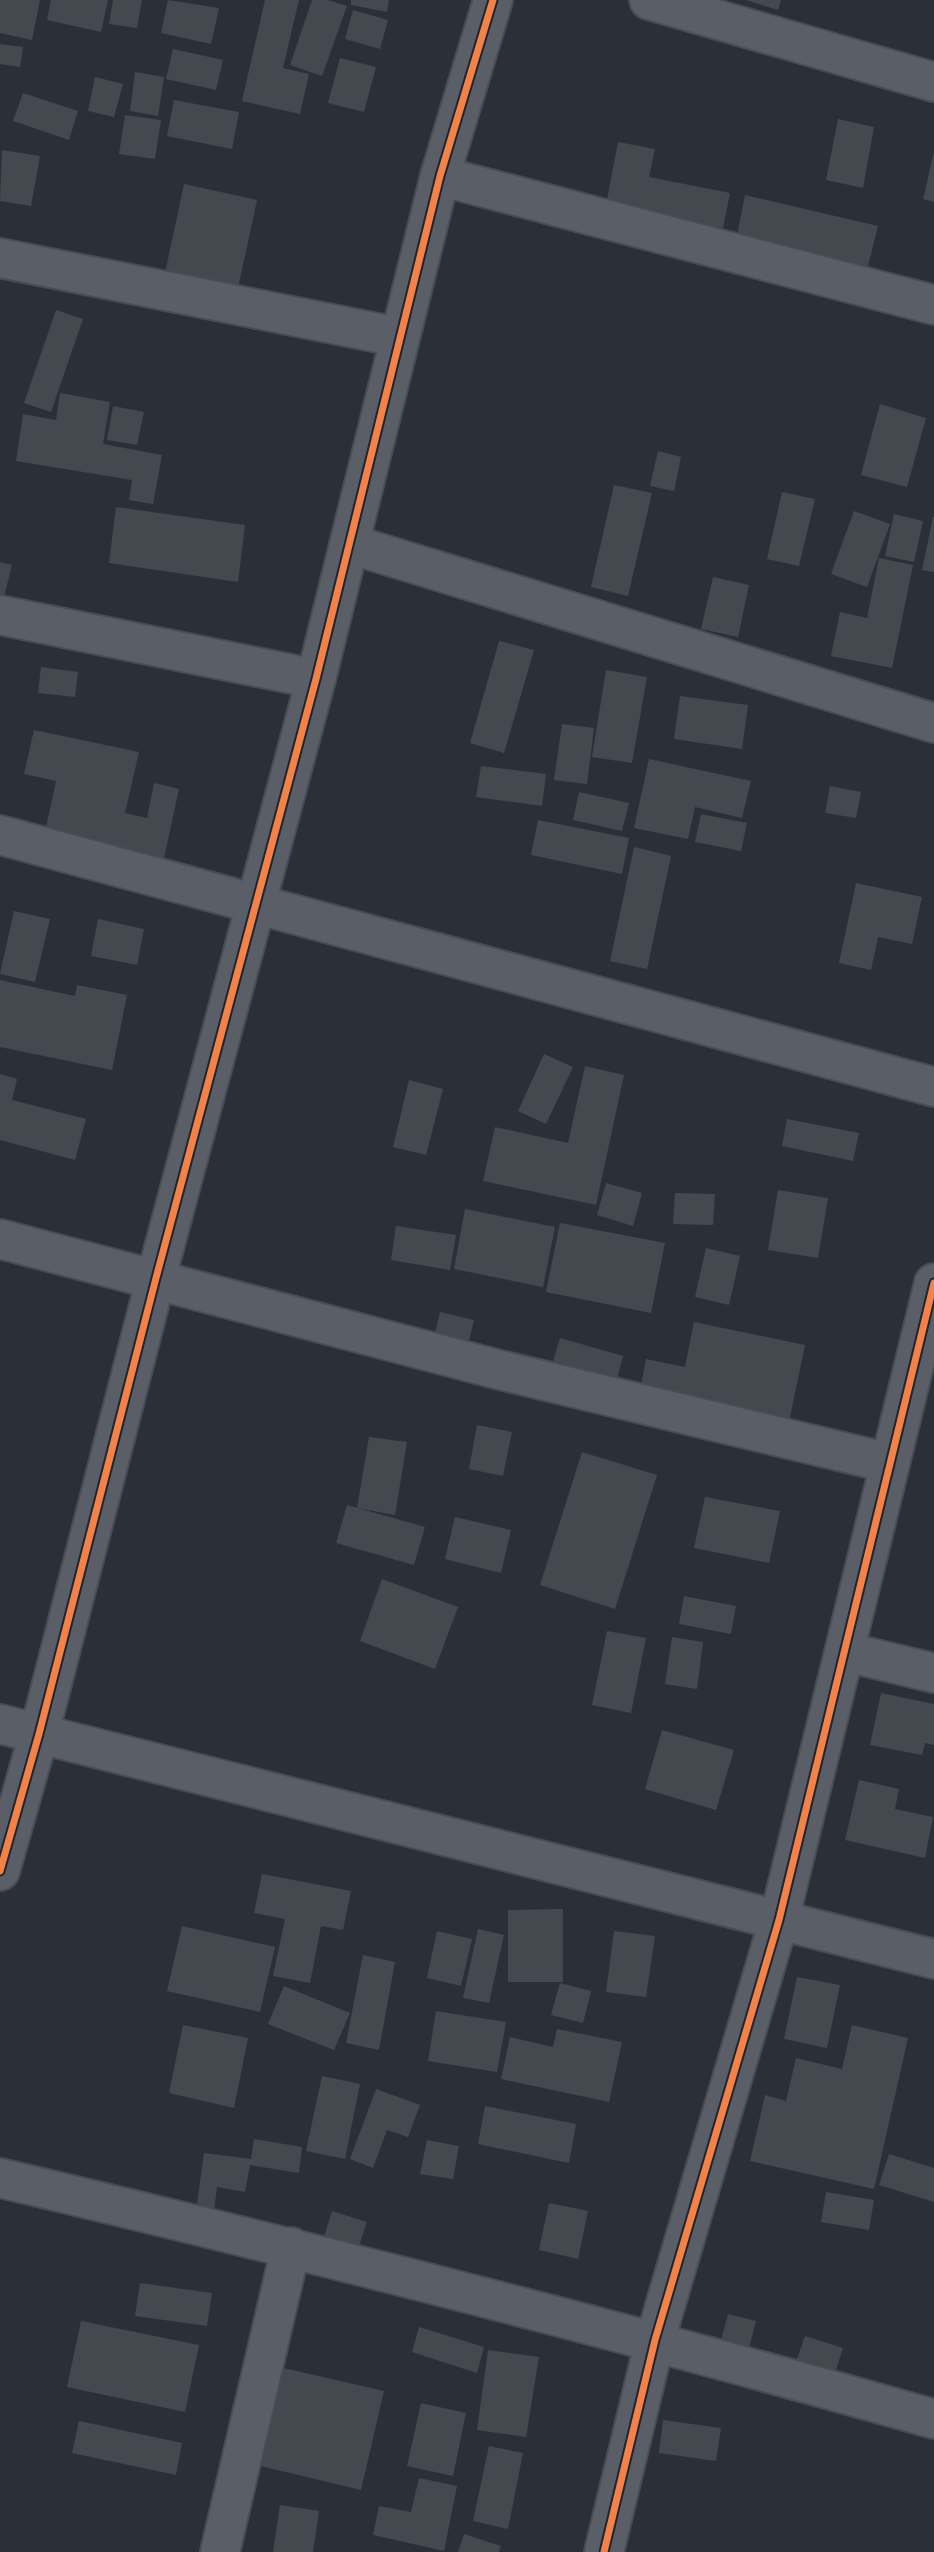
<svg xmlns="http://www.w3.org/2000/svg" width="934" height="2552" viewBox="0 0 934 2552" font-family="'Archivo Narrow',sans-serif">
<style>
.building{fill:#444950}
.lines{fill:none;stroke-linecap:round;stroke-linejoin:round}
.street-casing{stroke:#484c53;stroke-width:42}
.street{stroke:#5a5e66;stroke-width:38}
.cycleway-casing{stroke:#1d2633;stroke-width:11}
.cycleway{stroke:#f48246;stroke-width:7}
</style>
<rect width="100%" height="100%" fill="#2a3038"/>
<g class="building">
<path d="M0,0H40L32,40L0,33Z"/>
<path d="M51,0H108L101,32L47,20Z"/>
<path d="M113,0H142L137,28L109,24Z"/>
<path d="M168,0L219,8L211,44L161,33Z"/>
<path d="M265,0H299L283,68L309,74L300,114L242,101Z"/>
<path d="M312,0H328L347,6L322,76L290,65Z"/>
<path d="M351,0H389L387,12L351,5Z"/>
<path d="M746,0H781L778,10Z"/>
<path d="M353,10L388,20L380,49L345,39Z"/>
<path d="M0,44L23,47L20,67L0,64Z"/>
<path d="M173,49L223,60L216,90L166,79Z"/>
<path d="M340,58L376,67L364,112L328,103Z"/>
<path d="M135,72L164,77L158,116L130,111Z"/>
<path d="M95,77L123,84L114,117L88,111Z"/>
<path d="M23,93L78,111L69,140L13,121Z"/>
<path d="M174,100L239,112L232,149L167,136Z"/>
<path d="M125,115L161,120L155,159L119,154Z"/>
<path d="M838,119L874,127L863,188L826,180Z"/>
<path d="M618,142L655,149L649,177L730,193L723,228L606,205Z"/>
<path d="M2,150L40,156L31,206L0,201Z"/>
<path d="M934,152V202L923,199Z"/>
<path d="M184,184L257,200L238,288L165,273Z"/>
<path d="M745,195L878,226L868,266L737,235Z"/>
<path d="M56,310L83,319L51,412L24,403Z"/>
<path d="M60,393L110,402L103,444L162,455L153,504L129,500L132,480L16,461L23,414L56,420Z"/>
<path d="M880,404L926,418L907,487L861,475Z"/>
<path d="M113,406L144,412L137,445L107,440Z"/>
<path d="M658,451L681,457L674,491L650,486Z"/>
<path d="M614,485L652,493L628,596L591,587Z"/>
<path d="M782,492L815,499L799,566L767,559Z"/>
<path d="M116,507L245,525L238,582L109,563Z"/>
<path d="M854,511L890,524L867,587L831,574Z"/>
<path d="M894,514L923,521L914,562L885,556Z"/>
<path d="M933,517H934V572L922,570Z"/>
<path d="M879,558L913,565L892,668L831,656L840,612L867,618Z"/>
<path d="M0,562L12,565L3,601L0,600Z"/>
<path d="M713,577L749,585L738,637L701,629Z"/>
<path d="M499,641L534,650L504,753L470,743Z"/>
<path d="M41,667L78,672L75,697L38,693Z"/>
<path d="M606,670L647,677L632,763L592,757Z"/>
<path d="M680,696L748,705L742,749L674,739Z"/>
<path d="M562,724L594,728L587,784L554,780Z"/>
<path d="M34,730L139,752L125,813L147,818L154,783L179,789L163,863L44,837L56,781L24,774Z"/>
<path d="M649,759L751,781L742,818L695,807L688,839L634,828Z"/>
<path d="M481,766L546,774L542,806L476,797Z"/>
<path d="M830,786L861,792L856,818L825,813Z"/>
<path d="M579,792L629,803L622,831L573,820Z"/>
<path d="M701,814L747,823L741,851L695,842Z"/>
<path d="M538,820L629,838L622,874L531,855Z"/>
<path d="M634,847L671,856L647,969L610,961Z"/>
<path d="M856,883L922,897L912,944L878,937L871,970L839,963Z"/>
<path d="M14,911L50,919L35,982L0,974Z"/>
<path d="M98,919L144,929L137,965L91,956Z"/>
<path d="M0,980L75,996L77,985L127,995L112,1070L0,1047Z"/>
<path d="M544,1054L573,1067L546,1124L518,1111Z"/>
<path d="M585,1066L624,1075L596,1205L483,1181L495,1127L568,1143Z"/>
<path d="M0,1074L17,1079L12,1100L86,1119L75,1160L0,1140Z"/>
<path d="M409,1080L443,1089L426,1155L393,1147Z"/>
<path d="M787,1119L859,1133L853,1161L782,1146Z"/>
<path d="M606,1183L642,1193L633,1226L597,1215Z"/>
<path d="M778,1190L828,1198L818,1258L768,1250Z"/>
<path d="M675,1193L715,1194L713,1225L673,1224Z"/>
<path d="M465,1209L555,1227L543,1287L454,1269Z"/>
<path d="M560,1223L665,1243L651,1313L546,1292Z"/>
<path d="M396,1226L456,1235L450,1270L391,1260Z"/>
<path d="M706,1248L740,1256L729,1305L695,1297Z"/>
<path d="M440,1312L474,1320L468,1345L434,1338Z"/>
<path d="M694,1322L805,1345L789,1422L640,1391L646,1359L685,1367Z"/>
<path d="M560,1338L623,1356L615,1386L551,1368Z"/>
<path d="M477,1425L512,1432L503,1476L469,1469Z"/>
<path d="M369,1437L407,1442L395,1515L357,1508Z"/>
<path d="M582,1452L657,1475L615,1609L540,1585Z"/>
<path d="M705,1497L780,1511L769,1563L694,1548Z"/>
<path d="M347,1505L425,1527L414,1565L336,1543Z"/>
<path d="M455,1517L511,1530L501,1573L445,1559Z"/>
<path d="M382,1579L458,1607L435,1669L360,1641Z"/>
<path d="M684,1596L736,1606L731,1634L679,1624Z"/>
<path d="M607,1631L646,1638L631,1713L592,1705Z"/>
<path d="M672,1637L703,1642L697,1689L665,1684Z"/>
<path d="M881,1693L934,1704V1745L925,1743L922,1755L870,1745Z"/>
<path d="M662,1730L734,1750L716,1810L645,1789Z"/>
<path d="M859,1780L899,1789L895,1809L933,1817L925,1858L845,1840Z"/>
<path d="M262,1874L351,1891L343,1930L321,1926L310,1983L273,1976L285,1919L254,1913Z"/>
<path d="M563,1909V1982H508V1910Z"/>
<path d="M182,1926L275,1947L260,2012L167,1991Z"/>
<path d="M478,1929L504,1935L489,2003L463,1998Z"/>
<path d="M437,1931L472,1939L461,1986L427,1978Z"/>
<path d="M614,1931L655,1936L646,1997L606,1992Z"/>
<path d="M363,1955L395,1962L379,2050L346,2043Z"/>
<path d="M797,1977L840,1985L827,2048L784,2039Z"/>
<path d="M560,1983L591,1991L583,2023L551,2015Z"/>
<path d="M284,1986L350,2013L334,2050L268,2024Z"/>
<path d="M436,2011L506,2022L497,2072L428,2061Z"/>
<path d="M183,2025L248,2038L234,2108L169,2093Z"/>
<path d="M852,2025L908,2038L874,2189L750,2161L765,2095L786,2101L796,2058L842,2069Z"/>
<path d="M557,2029L622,2042L609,2102L501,2079L510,2037L553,2047Z"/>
<path d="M322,2076L360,2084L345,2159L306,2151Z"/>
<path d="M376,2089L420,2105L408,2137L387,2130L373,2168L350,2159Z"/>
<path d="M485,2106L576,2124L569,2163L478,2144Z"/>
<path d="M254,2139L302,2147L299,2173L250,2165L245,2192L217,2187L213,2220L195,2218L204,2153L251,2159Z"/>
<path d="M427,2140L459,2146L453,2179L420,2174Z"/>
<path d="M889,2154L934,2168V2202L879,2185Z"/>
<path d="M826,2192L874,2200L869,2230L821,2222Z"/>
<path d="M549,2203L588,2211L578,2259L539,2250Z"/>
<path d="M332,2211L367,2222L354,2261L320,2250Z"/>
<path d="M140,2283L212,2293L207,2326L135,2316Z"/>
<path d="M728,2314L756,2321L746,2359L718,2352Z"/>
<path d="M81,2321L199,2345L185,2412L67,2387Z"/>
<path d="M419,2327L484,2347L477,2373L412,2352Z"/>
<path d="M805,2336L843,2348L831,2385L793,2371Z"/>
<path d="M488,2350L539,2357L526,2437L477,2430Z"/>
<path d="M266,2364L384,2391L361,2490L243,2462Z"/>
<path d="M421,2403L466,2413L453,2476L407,2466Z"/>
<path d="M663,2420L721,2428L716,2461L659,2453Z"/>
<path d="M79,2421L182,2443L176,2475L72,2453Z"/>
<path d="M489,2446L523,2453L508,2529L473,2521Z"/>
<path d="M419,2478L457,2486L444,2551L373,2535L379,2506L411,2512Z"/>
<path d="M280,2505L319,2511L313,2552H273Z"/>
<path d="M464,2534L501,2546L499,2552H458Z"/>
</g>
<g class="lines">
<defs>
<g id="street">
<path d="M649,0L934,82"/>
<path d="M440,176L934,305"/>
<path d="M0,258L398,337"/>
<path d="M350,544L934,723"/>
<path d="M0,615L316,679"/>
<path d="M0,835L934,1087"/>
<path d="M0,1239L500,1370L889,1463"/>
<path d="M846,1652L934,1673"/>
<path d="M0,1724L934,1959"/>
<path d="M0,1871L39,1734L156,1278L316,679L440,176L493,0"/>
<path d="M0,2178C313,2252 624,2331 934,2419"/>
<path d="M220,2552L291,2247"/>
<path d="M604,2552L655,2340L779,1920L934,1283"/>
</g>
</defs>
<use href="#street" class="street-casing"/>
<use href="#street" class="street"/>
<defs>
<g id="cycleway">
<path d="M0,1871L39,1734L156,1278L316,679L440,176L493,0"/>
<path d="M604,2552L655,2340L779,1920L934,1283"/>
</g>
</defs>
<use href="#cycleway" class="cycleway-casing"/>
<use href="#cycleway" class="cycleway"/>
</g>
</svg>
